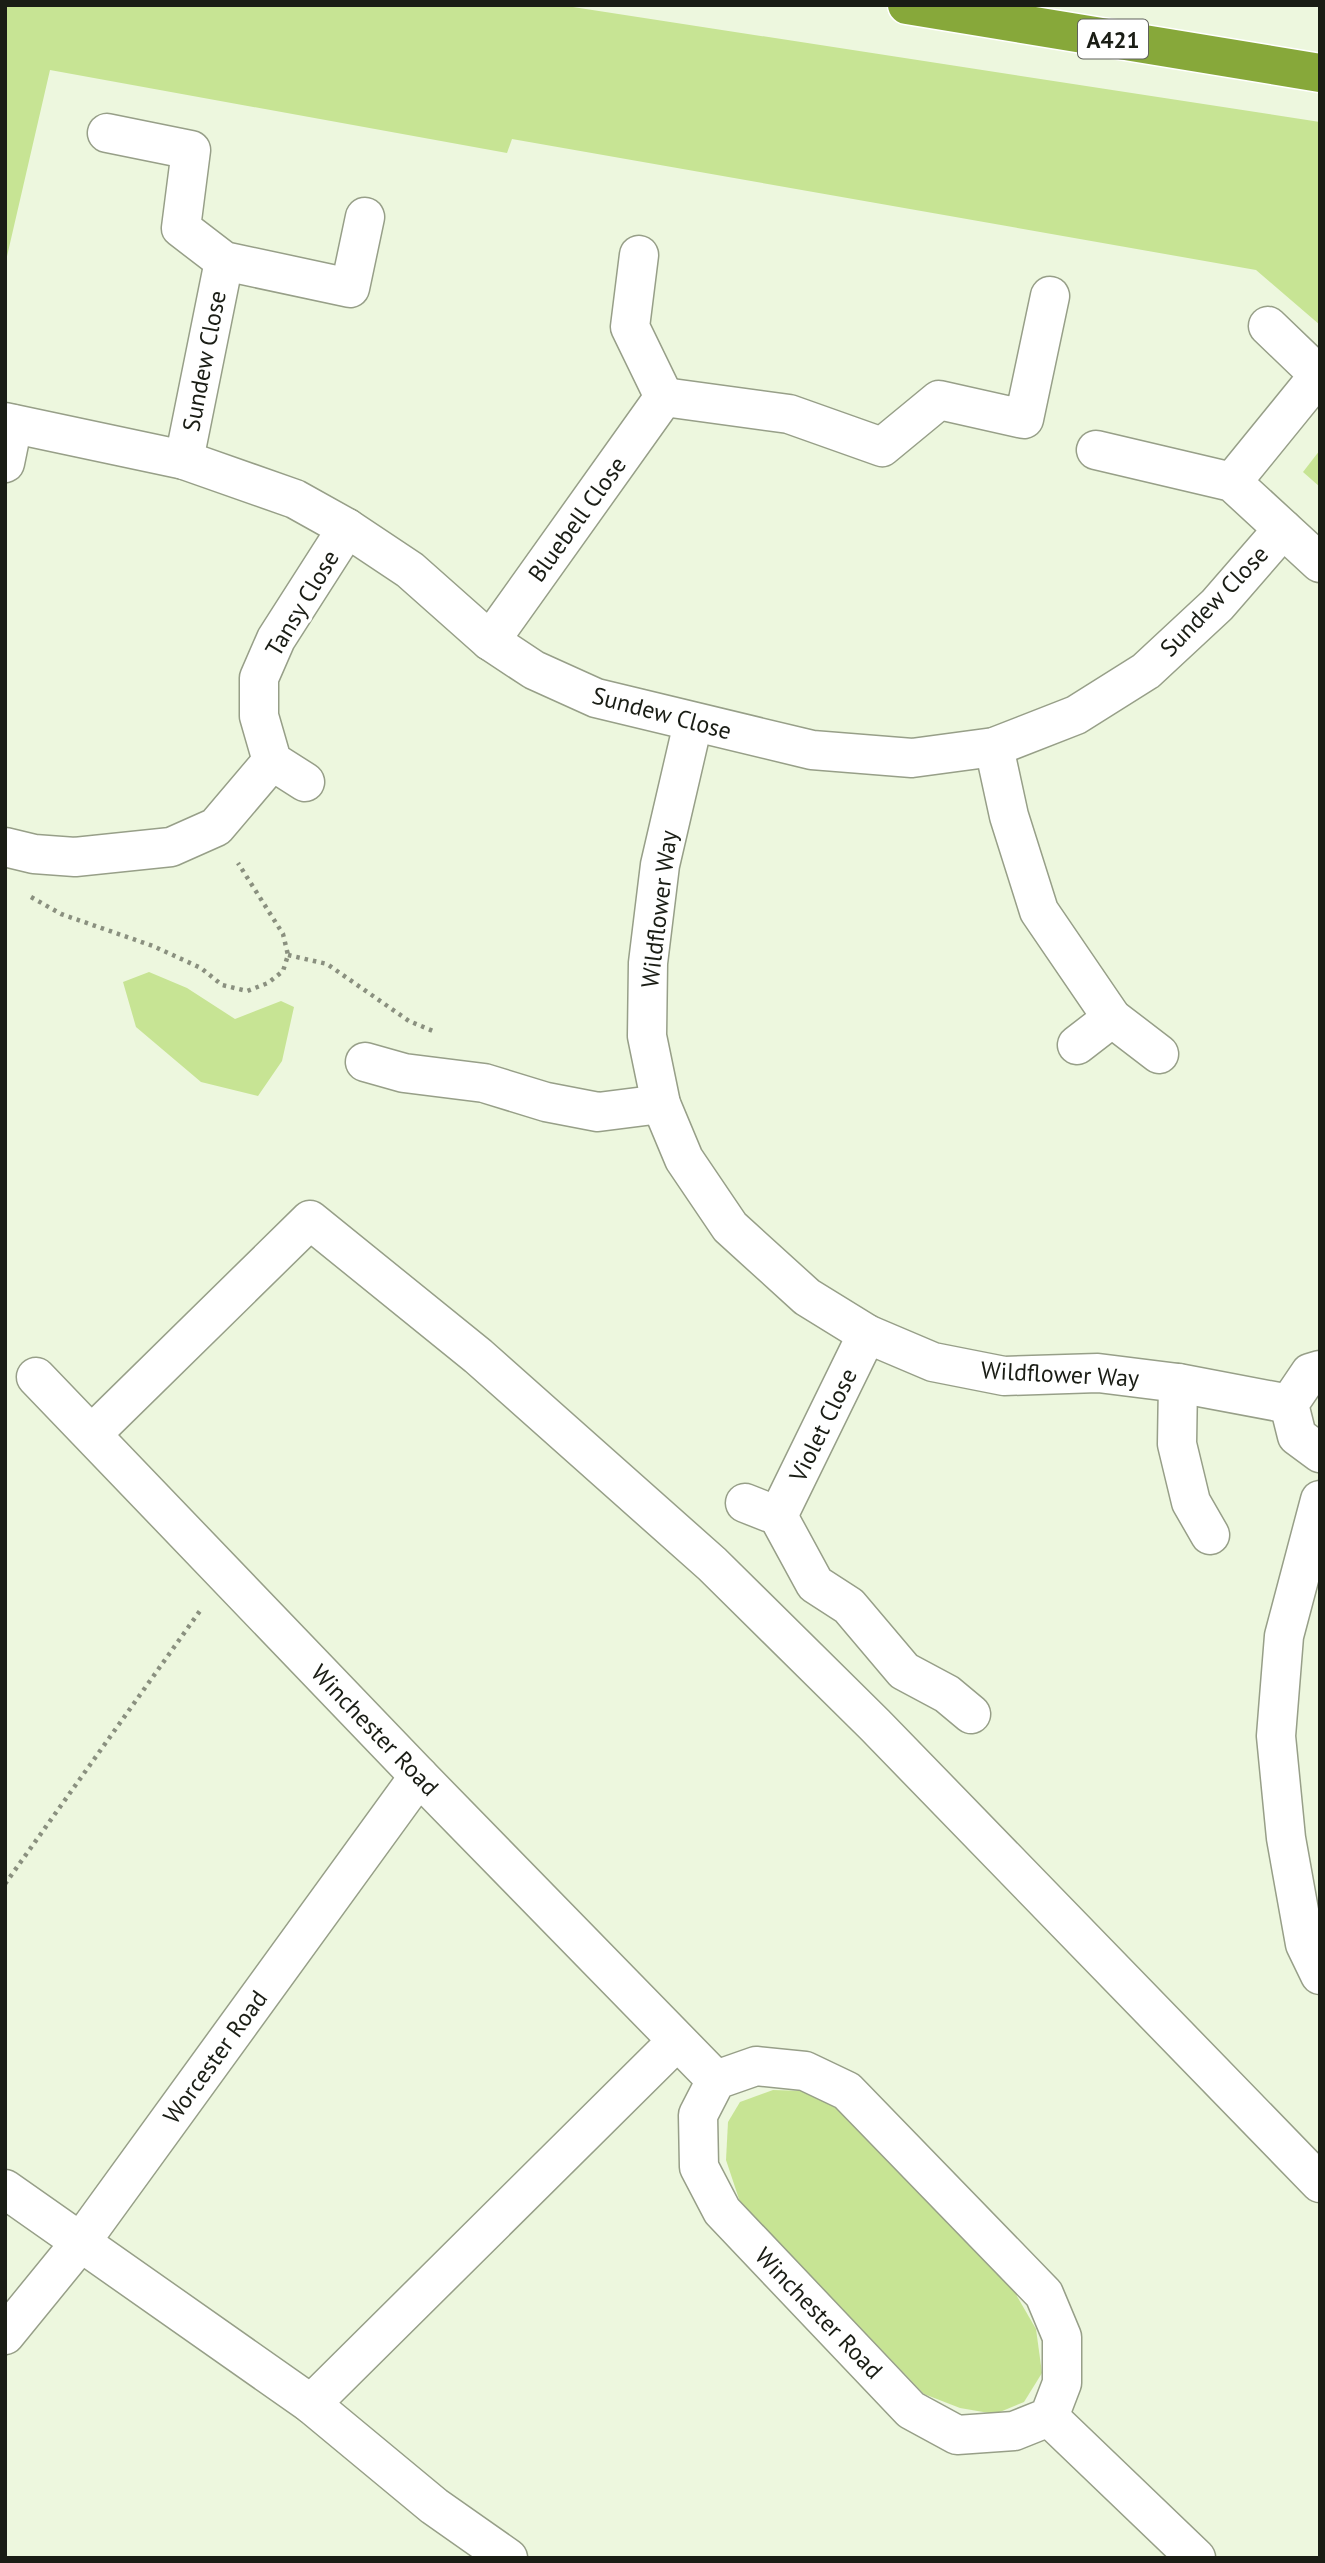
<svg xmlns="http://www.w3.org/2000/svg" width="1325" height="2563" viewBox="0 0 1325 2563" font-family="'PT Sans',sans-serif">
<style>
.green{fill:#c7e494}
.lines{fill:none;stroke-linecap:round;stroke-linejoin:round}
.minor-casing{stroke:#979f88;stroke-width:41}
.highway-casing{stroke:#fff;stroke-width:41}
.path{stroke:#8a907f;stroke-width:4.5;stroke-dasharray:3.5 5;stroke-linecap:butt}
.minor{stroke:#fff;stroke-width:38}
.highway{stroke:#87a83a;stroke-width:38}
.labels{text-anchor:middle;dominant-baseline:central;stroke-width:7;stroke-linejoin:round;paint-order:stroke}
.shield{fill:#fff;stroke:#5f615b;stroke-width:2}
.shield-label{font-size:23px;font-weight:bold;fill:#1a1d15}
.street-label{font-size:24px;fill:#1a1d15;stroke:#fff}
</style>
<rect width="100%" height="100%" fill="#edf7de"/>
<g class="green">
<path d="M5,5H560L1320,122V325L1256,270L512,139L507,153L50,70L5,265Z"/>
<path d="M1320,450V487L1303,472Z"/>
<path d="M149,972L187,988L235,1019L281,1001L294,1007L282,1061L258,1096L201,1082L136,1027L123,982Z"/>
<path d="M773,2090L803,2091L838,2109L1010,2284L1036,2329L1042,2373L1024,2402L995,2414L960,2408L924,2394L740,2202L726,2160L728,2122L740,2102Z"/>
</g>
<g class="lines">
<defs>
<g id="minor">
<path d="M107,133L191,150L181,228L224,261L350,288L365,217"/>
<path d="M639,255L630,327L664,397"/>
<path d="M664,397L789,414L882,447L939,400L1024,419L1050,296"/>
<path d="M5,422L184,460L295,499L347,528L410,570L490,641L534,670L596,698L812,750L912,758L994,747L1076,715L1146,671L1217,605L1283,529"/>
<path d="M1096,450L1232,482L1320,563"/>
<path d="M184,460L224,261"/>
<path d="M5,463L13,424"/>
<path d="M1232,482L1319,375L1268,326"/>
<path d="M490,641L664,397"/>
<path d="M693,723L660,865L648,963L647,1036L661,1104L684,1159L730,1227L807,1297L867,1334L933,1362L1004,1376L1098,1373L1178,1383L1289,1404"/>
<path d="M994,747L1009,816L1039,911L1112,1018L1159,1054"/>
<path d="M305,782L272,761L259,716V678L276,639L347,528"/>
<path d="M5,847L34,854L75,857L171,847L216,827L272,761"/>
<path d="M1077,1045L1112,1018"/>
<path d="M365,1062L404,1073L484,1083L546,1102L598,1112L661,1104"/>
<path d="M1320,1370L1310,1373L1289,1404L1297,1436L1320,1453"/>
<path d="M36,1377L419,1776L716,2080"/>
<path d="M1178,1383L1177,1444L1191,1502L1210,1535"/>
<path d="M92,1434L310,1220L478,1356L712,1564L875,1725L1320,2183"/>
<path d="M1320,1500L1284,1636L1276,1736L1286,1838L1305,1944L1320,1975"/>
<path d="M745,1503L778,1516L815,1584L849,1606L904,1671L947,1694L971,1714"/>
<path d="M778,1516L867,1334"/>
<path d="M756,2066L805,2071L847,2091L1044,2294L1062,2337V2383L1049,2417L1014,2431L957,2435L911,2410L722,2211L699,2167L698,2115L716,2080Z"/>
<path d="M5,2189L311,2404L434,2506L508,2558"/>
<path d="M5,2335L80,2243L419,1776"/>
<path d="M311,2404L677,2041"/>
<path d="M1049,2417L1196,2558"/>
</g>
<path id="highway" d="M907,5L1320,73"/>
</defs>
<use href="#minor" class="minor-casing"/>
<use href="#highway" class="highway-casing"/>
<g class="path">
<path d="M31,897L61,914L153,946L201,968L222,985L247,991L268,983L283,971L288,955L283,934L238,863"/>
<path d="M288,955L327,964L409,1021L433,1031"/>
<path d="M5,1884L202,1608"/>
</g>
<use href="#minor" class="minor"/>
<use href="#highway" class="highway"/>
</g>
<g class="labels">
<rect class="shield" x="1078" y="19.5" width="70" height="39" rx="5"/>
<g class="shield-label">
<text x="1113" y="39">A421</text>
</g>
<g class="street-label">
<text transform="translate(204 361) rotate(-79)">Sundew Close</text>
<text transform="translate(577 519) rotate(-54)">Bluebell Close</text>
<text transform="translate(1214 601) rotate(-46)">Sundew Close</text>
<text transform="translate(302 603) rotate(-59)">Tansy Close</text>
<text transform="translate(662 713) rotate(15)">Sundew Close</text>
<text transform="translate(659 909) rotate(-83)">Wildflower Way</text>
<text transform="translate(1060 1374) rotate(3)">Wildflower Way</text>
<text transform="translate(823 1425) rotate(-64)">Violet Close</text>
<text transform="translate(375 1730) rotate(46)">Winchester Road</text>
<text transform="translate(215 2057) rotate(-54)">Worcester Road</text>
<text transform="translate(819 2313) rotate(46)">Winchester Road</text>
</g>
</g>
<rect width="1325" height="2563" fill="none" stroke="#1a1d15" stroke-width="14"/>
</svg>
